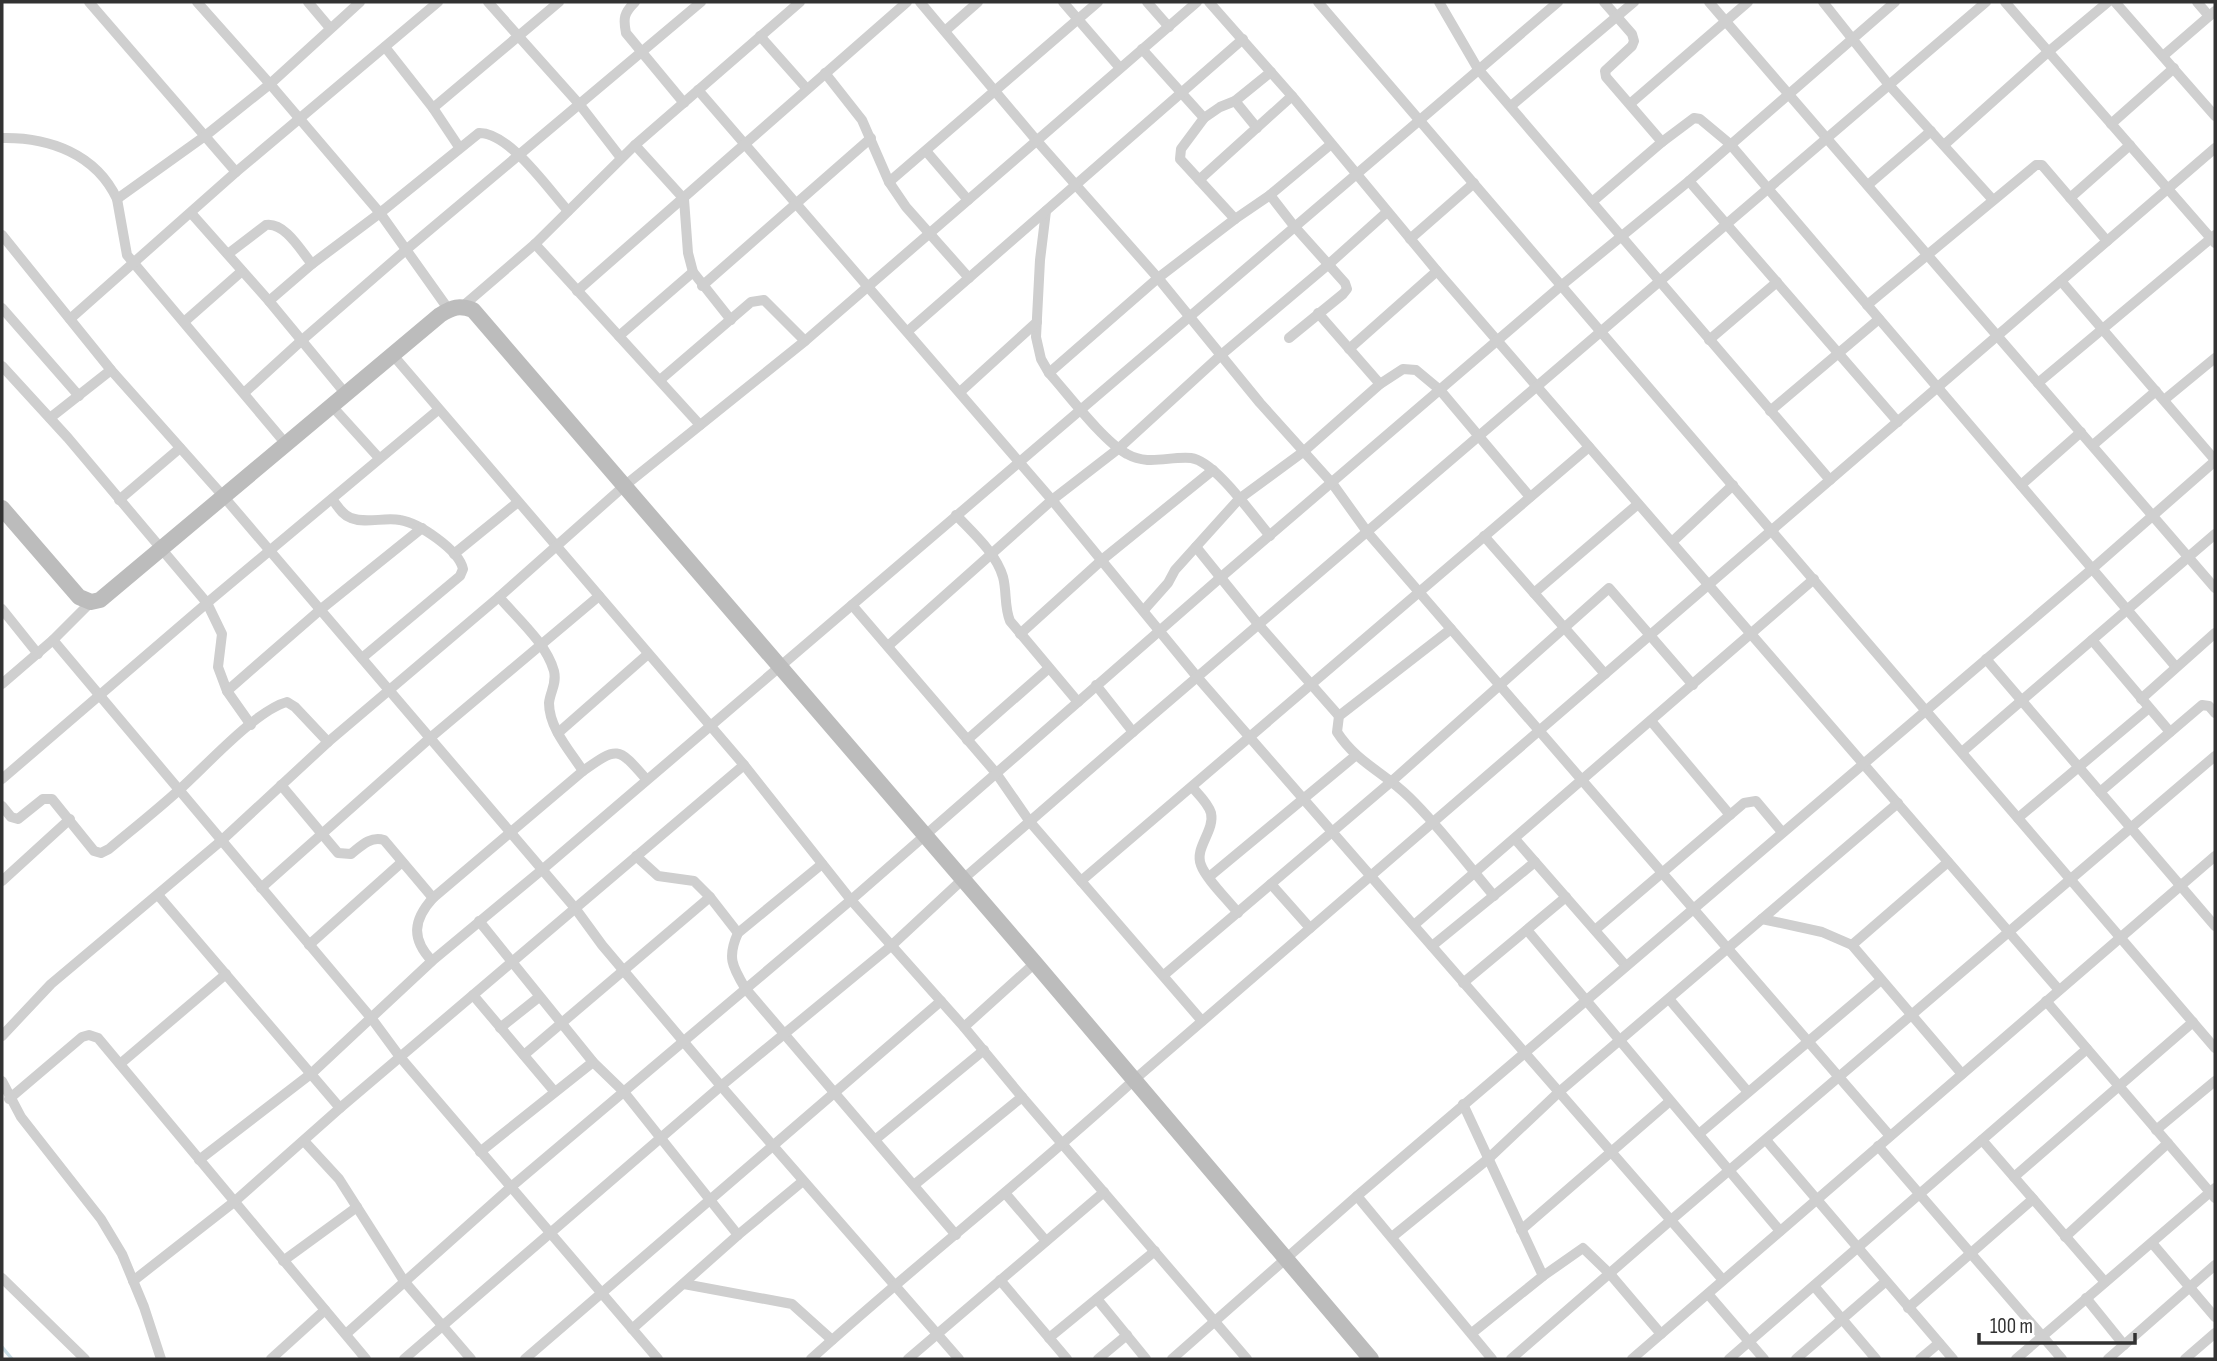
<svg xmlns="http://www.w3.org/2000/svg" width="2217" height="1361" viewBox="0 0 2217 1361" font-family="'Sofia Sans Condensed',sans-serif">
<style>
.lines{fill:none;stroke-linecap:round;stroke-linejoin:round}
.stream{stroke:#cbdfe7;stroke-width:3.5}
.street{stroke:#cfcfcf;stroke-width:10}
.secondary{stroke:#bcbcbc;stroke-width:16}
</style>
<rect width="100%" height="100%" fill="#fff"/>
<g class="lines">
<path class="stream" d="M2,1347L12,1359"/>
<g class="street">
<path d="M89,2L236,172"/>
<path d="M197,2L270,84L380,213L449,310"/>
<path d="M308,2L330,28"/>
<path d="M488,2L580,105L621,158"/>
<path d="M635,2C624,13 623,18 626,33L684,103"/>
<path d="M920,2L1037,141L1158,278L1260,403L1332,483L1368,533L1890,1136"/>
<path d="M1063,2L1120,68"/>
<path d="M1147,2L1169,27"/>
<path d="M1209,2L1292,96L1437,271L2059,990"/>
<path d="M1318,2L2215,1048"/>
<path d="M1439,2L1478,69L1830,480"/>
<path d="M1604,2L1632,34L1634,41L1632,46L1605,71L1606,77L1662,142L1694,118L1700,119L1730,144L2176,667"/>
<path d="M1709,2L2215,588"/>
<path d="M1823,2L1889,85L1993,200"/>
<path d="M2005,2L2215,243"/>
<path d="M2115,2L2215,116"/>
<path d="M2197,2L2209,16"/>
<path d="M945,31L978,2"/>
<path d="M760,36L807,89"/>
<path d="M385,47L433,108L459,147"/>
<path d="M1142,49L1204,118L1181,149L1180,159L1235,219"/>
<path d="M2163,56L2215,11"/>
<path d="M825,73L862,120L889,182L906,207L969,278"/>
<path d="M698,90L1052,500L1198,678L1723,1280"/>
<path d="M1235,101L1257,128"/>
<path d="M1631,103L1748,2"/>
<path d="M1511,106L1634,2"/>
<path d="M433,108L559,2"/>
<path d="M1204,118L1220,107L1235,101L1271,72"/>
<path d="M2111,124L2174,68"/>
<path d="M2,138C49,137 96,154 117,199L205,136L270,84L360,2"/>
<path d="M635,145L684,199L688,253L693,272L731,320"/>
<path d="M1944,145L2048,52L2108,2"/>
<path d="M926,151L968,200"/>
<path d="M1199,180L1292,96"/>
<path d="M1689,181L1898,422"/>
<path d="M889,182L1098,2"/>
<path d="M1868,185L1931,131"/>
<path d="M1270,195L1294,226L1345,283L1347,289L1343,294L1289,338"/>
<path d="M2070,198L2130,145"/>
<path d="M117,199L127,255L286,444"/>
<path d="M1592,202L1662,142"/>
<path d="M1046,211L1040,260L1036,337L1041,359L1049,373C1068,394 1103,441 1127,454C1148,466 1169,456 1191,458C1215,461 1253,516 1270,536"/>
<path d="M191,213L269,301L345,393"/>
<path d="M2,235L111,370L224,497L430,738L575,908L602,945L721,1086L959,1359"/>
<path d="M1410,239L1474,183"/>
<path d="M535,244L700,425"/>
<path d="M228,254L266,225C285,222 301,251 312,264"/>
<path d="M2061,281L2215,460"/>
<path d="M702,286L871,138"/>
<path d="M577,291L907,2"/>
<path d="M269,301L312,264L380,213L479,133C509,132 549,190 568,211"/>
<path d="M1867,305L2036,165H2042L2107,241"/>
<path d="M463,306L535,244L635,145L800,2"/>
<path d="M2,308L79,396"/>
<path d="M1318,313L1380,384"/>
<path d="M70,319L236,172L438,2"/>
<path d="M184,322L242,271"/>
<path d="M908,331L1243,39"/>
<path d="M619,336L693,272"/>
<path d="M1709,340L1777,282"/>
<path d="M1349,349L1437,271"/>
<path d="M392,354L744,765L851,900L964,1027L1022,1097L1247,1359"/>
<path d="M2,366L68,438L207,603L222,634L218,667L227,691L251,725"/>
<path d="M1049,373L1158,278L1235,219L1270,195L1330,145"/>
<path d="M660,380L751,302L764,300L805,341"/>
<path d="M2038,383L2215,235"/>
<path d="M960,392L1037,322"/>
<path d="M244,393L301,341L407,249L701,2"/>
<path d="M2164,400L2215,358"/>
<path d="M331,405L379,458"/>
<path d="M1770,411L1879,319"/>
<path d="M50,418L111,370"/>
<path d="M2093,445L2156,391"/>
<path d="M2021,485L2081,432"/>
<path d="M332,499C337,505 342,515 351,518C366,524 384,517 400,520C419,523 459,550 463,569L460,576L362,658"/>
<path d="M119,500L180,448"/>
<path d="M956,515C973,533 996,553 1003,577C1007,592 1004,606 1010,621L1078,702"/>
<path d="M1484,536L1605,674"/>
<path d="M1672,542L1733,485"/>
<path d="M1196,547L1259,625L1339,716"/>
<path d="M454,554L518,502"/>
<path d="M1534,593L1638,504"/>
<path d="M499,597C518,619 546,643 554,671C557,684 550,692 549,703C549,728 570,751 583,771"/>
<path d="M852,605L996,773L1030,822L1202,1021"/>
<path d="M2,609L38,654"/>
<path d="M1144,610L1168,583L1175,570L1239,499L1303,452L1380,384L1403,369L1416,370L1440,390L1530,497"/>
<path d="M1451,629L1339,716L1337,732C1357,763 1384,772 1409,797C1440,827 1466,863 1494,896"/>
<path d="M1020,634L1103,559L1213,470"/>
<path d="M53,640L372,1019L400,1057L658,1359"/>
<path d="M2092,640L2170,732"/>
<path d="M888,646L1052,500L1118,449L1221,355L1329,264L1387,212"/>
<path d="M1986,659L2215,926"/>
<path d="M2,684L53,640L91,602"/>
<path d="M1096,685L1133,732"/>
<path d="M227,691L320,610L422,528"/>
<path d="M2141,699L2215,633"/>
<path d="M1651,721L1730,815"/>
<path d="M558,733L648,654"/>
<path d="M967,740L1049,668"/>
<path d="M1962,752L2215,534"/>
<path d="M2,779L207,603L438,410"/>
<path d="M281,785L338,853L351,854C361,846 370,836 384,840L433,898"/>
<path d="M1192,787C1199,795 1208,803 1211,813C1215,831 1194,848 1201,865C1206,879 1228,900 1238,913"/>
<path d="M2100,792L2202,705L2209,706L2215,713"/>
<path d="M2,806L11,817L18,819L43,799H52L94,851L101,853L109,849C133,829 157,810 179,790C205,767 256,710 287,702L295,707L328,742"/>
<path d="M2018,818L2149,708"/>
<path d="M1515,839L1626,966"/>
<path d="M636,856L658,876L694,881L710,897L738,933"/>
<path d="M822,864L738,933C727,957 732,966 745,988L956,1235"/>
<path d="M1209,877L1355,756"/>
<path d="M2,881L70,819"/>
<path d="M1081,881L1589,447"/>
<path d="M1271,884L1310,928"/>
<path d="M261,888L430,738L599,596"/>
<path d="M158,895L340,1108"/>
<path d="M1762,919L1822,932L1852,945L1962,1074"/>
<path d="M479,921L593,1062L624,1092L738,1235"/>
<path d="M1414,925L1814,579"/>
<path d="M1527,930L1780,1231"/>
<path d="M1595,930L1744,803L1756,801L1782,832"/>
<path d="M309,945L402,862"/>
<path d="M1852,945L1948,862"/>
<path d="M1432,946L1535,862"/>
<path d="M432,961C411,939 413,920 433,898L583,771C618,746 618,747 646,779"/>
<path d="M1164,975L1392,781L1609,588L1693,685"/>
<path d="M1463,983L1566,897"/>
<path d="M473,995L554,1091"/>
<path d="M1669,999L1748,1092"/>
<path d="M2046,1001L2215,1198"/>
<path d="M964,1027L1035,963"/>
<path d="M500,1028L539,997"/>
<path d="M2,1036L51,984L221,841L328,742L499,597L623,487L805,341L1197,2"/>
<path d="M524,1055L710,897"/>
<path d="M120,1064L226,974"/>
<path d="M2,1081L21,1117L101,1219L122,1254L144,1307L161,1359"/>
<path d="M9,1099L82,1037L89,1035L98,1038L366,1359"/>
<path d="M1463,1104L1543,1276"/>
<path d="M2156,1130L2215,1081"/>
<path d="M1699,1134L1881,980"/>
<path d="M876,1139L984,1050"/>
<path d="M1766,1140L1953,1359"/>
<path d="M1982,1140L2105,1282"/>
<path d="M304,1141L339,1179L404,1281L471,1359"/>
<path d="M1878,1146L2062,1359"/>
<path d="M480,1152L593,1062"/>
<path d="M199,1160L312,1073L432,961L543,869L1558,2"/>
<path d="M2014,1177L2193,1022"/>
<path d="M914,1185L1022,1097"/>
<path d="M1005,1193L1046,1241"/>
<path d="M1357,1196L1492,1359"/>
<path d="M1521,1230L1670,1101"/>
<path d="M1392,1237L1488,1159L1559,1092L1898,803"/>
<path d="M2065,1237L2168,1143"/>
<path d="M2152,1243L2215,1317"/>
<path d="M283,1261L357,1207"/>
<path d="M2,1278L85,1359"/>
<path d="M1000,1280L1067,1359"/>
<path d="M133,1281L234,1202L340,1108L744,765"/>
<path d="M684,1284L792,1304L832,1340"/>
<path d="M1814,1286L1876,1359"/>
<path d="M1708,1294L1764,1359"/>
<path d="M2086,1298L2124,1345"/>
<path d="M1097,1299L1146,1359"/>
<path d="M1908,1308L2033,1199"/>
<path d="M632,1329L738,1235L803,1181"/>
<path d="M1472,1333L1543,1276L1583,1248L1610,1274L1661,1334"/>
<path d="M346,1334L511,1187L851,900L1220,578L1562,285L1689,181L1895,2"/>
<path d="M1049,1338L1155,1251"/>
<path d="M271,1359L325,1310"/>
<path d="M404,1359L721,1086L891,946L962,880L1133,732L1986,2"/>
<path d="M525,1359L941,1001"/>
<path d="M811,1359C916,1264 1029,1176 1134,1080L2215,148"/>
<path d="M908,1359L1104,1192"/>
<path d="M1098,1359L1127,1335"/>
<path d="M1172,1359L1357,1196L2092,569L2215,461"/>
<path d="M1511,1359L1671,1220L2215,756"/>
<path d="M1632,1359L2215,856"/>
<path d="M1729,1359L2087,1049"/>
<path d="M1796,1359L1885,1282"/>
<path d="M1920,1359L1939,1343"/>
<path d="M2016,1359L2215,1188"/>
<path d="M2108,1359L2215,1265"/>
<path d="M2185,1359L2215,1333"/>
</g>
<path class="secondary" d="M2,508L79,597L91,602L100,600L440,315C453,307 459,305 473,310L1035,963L1371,1359"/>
</g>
<rect width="2217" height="1361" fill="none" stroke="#323232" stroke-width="7"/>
<path d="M1979 1333v10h156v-10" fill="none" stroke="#323232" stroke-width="3.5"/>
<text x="1990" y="1333" font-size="21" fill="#323232" stroke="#ffffff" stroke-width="5" paint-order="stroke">100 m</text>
</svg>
